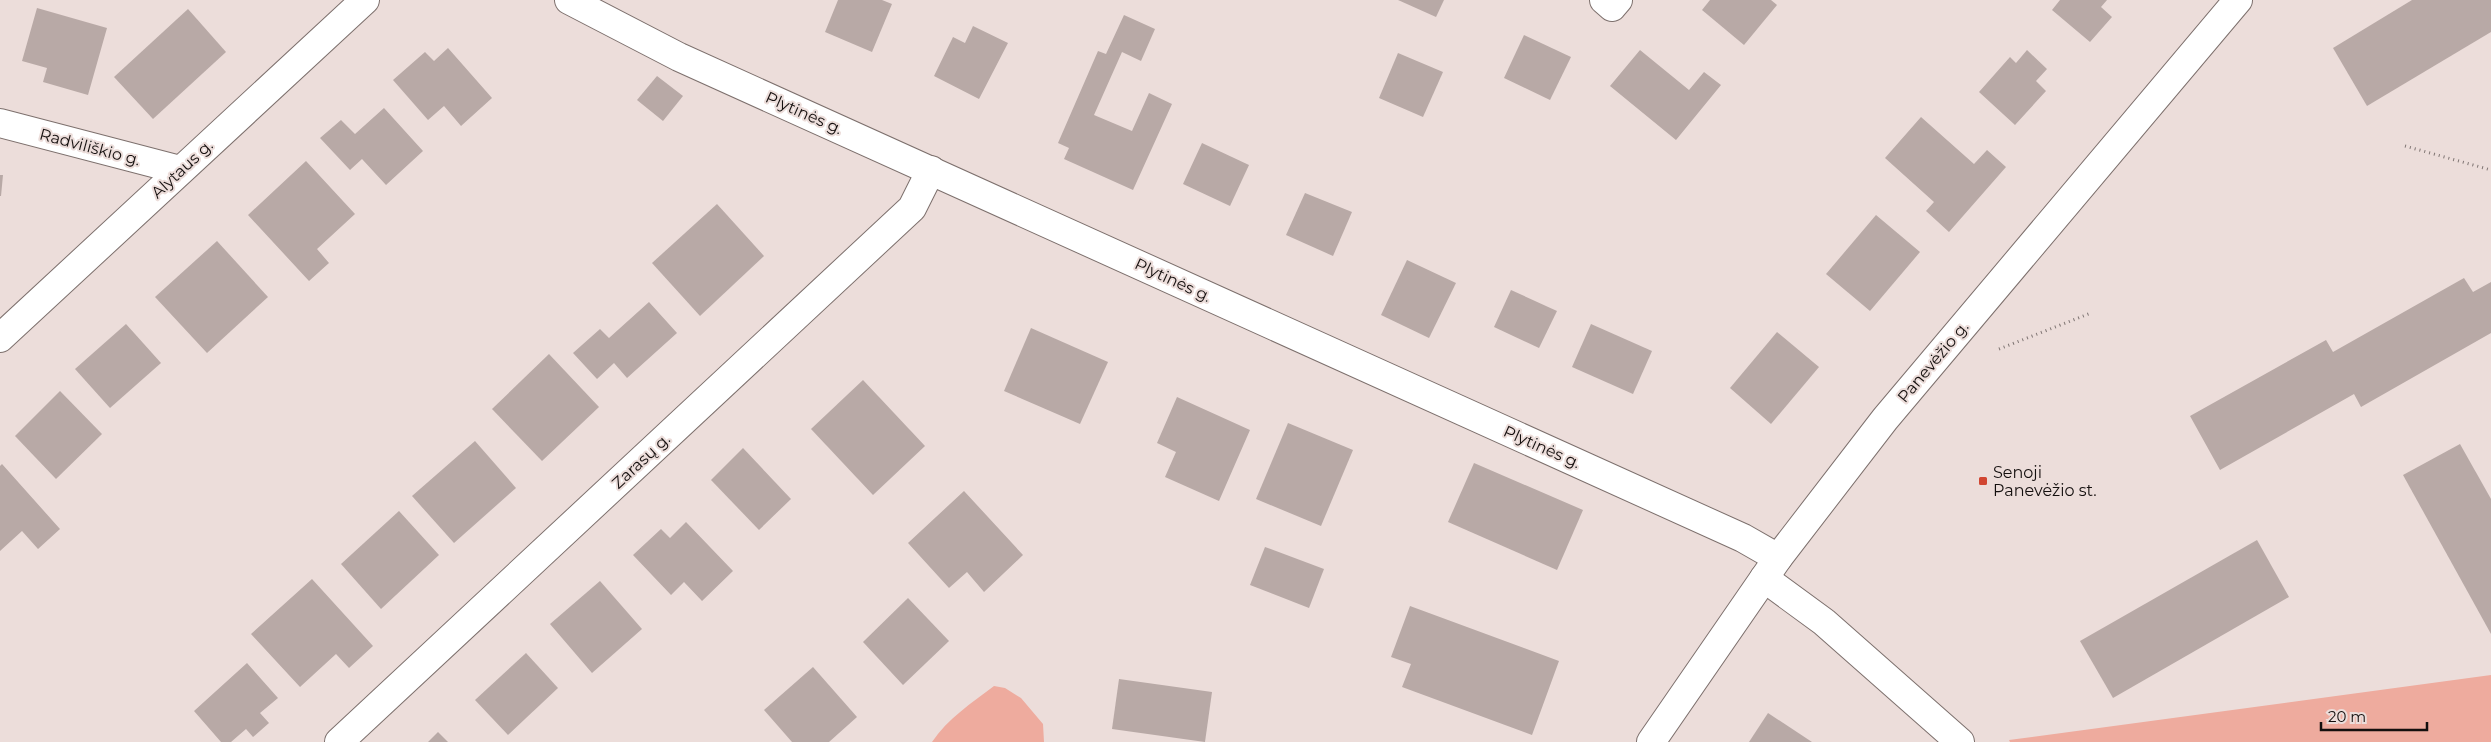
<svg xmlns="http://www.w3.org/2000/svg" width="2491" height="742" viewBox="0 0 2491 742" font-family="Montserrat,sans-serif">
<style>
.green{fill:#eeab9e}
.building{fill:#b8a9a6}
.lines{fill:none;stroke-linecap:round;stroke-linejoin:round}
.minor-casing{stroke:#7d706d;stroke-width:30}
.path{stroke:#7f7573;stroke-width:3;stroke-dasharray:1 4;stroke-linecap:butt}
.minor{stroke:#fff;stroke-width:28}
.poi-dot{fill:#d14531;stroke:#ecddda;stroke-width:2}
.labels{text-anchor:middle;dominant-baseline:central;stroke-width:4;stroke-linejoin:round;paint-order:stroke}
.street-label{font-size:16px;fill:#140f0e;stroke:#ecddda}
.poi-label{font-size:16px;fill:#140f0e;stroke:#ecddda;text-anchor:start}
</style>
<rect width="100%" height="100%" fill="#ecddda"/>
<g class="green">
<path d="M2491,675V742H2010L2009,740Z"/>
<path d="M994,686L1005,688L1021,698L1043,724L1044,742H932C948,718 972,703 994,686Z"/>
</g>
<g class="building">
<path d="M838,0H882L892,4L872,52L825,32Z"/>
<path d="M1398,0H1444L1436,17Z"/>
<path d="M1710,0H1771L1777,5L1744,45L1702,10Z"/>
<path d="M2060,0H2107L2101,7L2112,17L2090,42L2052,10Z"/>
<path d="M2412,0H2491V32L2367,106L2333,48Z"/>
<path d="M37,8L107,28L88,95L43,82L47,68L22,61Z"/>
<path d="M188,9L226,52L153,119L114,77Z"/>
<path d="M1124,15L1155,29L1141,61L1122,52L1094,115L1132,131L1149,93L1172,104L1133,190L1064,159L1069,148L1058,143L1098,51L1106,54Z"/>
<path d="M973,26L1008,43L979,99L934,76L953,37L965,43Z"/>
<path d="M1524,35L1571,57L1550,100L1504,78Z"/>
<path d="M448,48L492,98L461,126L444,106L428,120L393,80L425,52L434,61Z"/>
<path d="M1640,50L1689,90L1704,72L1721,85L1676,140L1610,86Z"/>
<path d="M2027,50L2047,69L2036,81L2046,91L2015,125L1979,92L2010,57L2016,63Z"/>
<path d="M1398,53L1443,72L1423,117L1379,98Z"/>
<path d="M657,76L683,96L663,121L637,100Z"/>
<path d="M384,108L423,151L386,185L362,159L350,170L320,138L341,120L355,134Z"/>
<path d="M1921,117L1974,164L1987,150L2006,167L1949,232L1926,211L1934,202L1885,158Z"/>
<path d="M1202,143L1249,165L1230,206L1183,184Z"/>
<path d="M306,161L355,214L317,249L329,263L309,281L248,215Z"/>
<path d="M0,175H3L1,196H0Z"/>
<path d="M1305,193L1352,212L1333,256L1286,235Z"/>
<path d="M717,204L764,256L700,316L652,263Z"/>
<path d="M1876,215L1920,252L1870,311L1826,274Z"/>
<path d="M217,241L268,297L207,353L155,297Z"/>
<path d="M1407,260L1456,283L1429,338L1381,315Z"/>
<path d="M2464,278L2473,292L2491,282V333L2361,407L2354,394L2220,470L2190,416L2326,340L2333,352Z"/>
<path d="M1511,290L1557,311L1539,348L1494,327Z"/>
<path d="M649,302L677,333L627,378L614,363L597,379L573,353L600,329L609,338Z"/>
<path d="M126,324L161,363L110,408L75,369Z"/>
<path d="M1591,324L1652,351L1633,394L1572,367Z"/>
<path d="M1031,328L1108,362L1080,424L1004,391Z"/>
<path d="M1777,332L1819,367L1771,424L1730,388Z"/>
<path d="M549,354L599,407L542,461L492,409Z"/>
<path d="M863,380L925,446L873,495L811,429Z"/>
<path d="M60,391L102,434L56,479L15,436Z"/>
<path d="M1177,397L1250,430L1219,501L1165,477L1176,452L1157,443Z"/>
<path d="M1288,423L1353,450L1321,526L1256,499Z"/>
<path d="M475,441L516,488L454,543L412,496Z"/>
<path d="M2460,444L2491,499V634L2403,475Z"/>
<path d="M743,448L791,499L759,530L711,480Z"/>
<path d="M1474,463L1583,510L1557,570L1448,522Z"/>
<path d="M2,464L60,529L38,549L22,531L0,551V466Z"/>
<path d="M964,491L1023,555L984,592L967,572L949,588L908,543Z"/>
<path d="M399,511L439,555L381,609L341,564Z"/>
<path d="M686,522L733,571L702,601L684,582L671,595L633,555L661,529L670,538Z"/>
<path d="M2257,540L2289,597L2113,698L2080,641Z"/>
<path d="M1265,547L1324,569L1309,608L1250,585Z"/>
<path d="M312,579L373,646L349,668L336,654L300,687L251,634Z"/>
<path d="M600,581L642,629L592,673L550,624Z"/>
<path d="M908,598L949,641L903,685L863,642Z"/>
<path d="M1410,606L1559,661L1532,735L1402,687L1411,664L1391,657Z"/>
<path d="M526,653L558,688L508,735L475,700Z"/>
<path d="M247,663L278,698L260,713L269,723L253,737L246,729L231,742H221L194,711Z"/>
<path d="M813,667L857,717L829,742H792L764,710Z"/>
<path d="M1119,679L1212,692L1205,742L1112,729Z"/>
<path d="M1768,713L1812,742H1749Z"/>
<path d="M438,732L448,742H428Z"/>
</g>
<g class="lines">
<defs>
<g id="minor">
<path d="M569,0L679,57L1743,538L1778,558"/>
<path d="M1604,0L1612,7L1618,0"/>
<path d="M0,123L180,170"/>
<path d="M0,338L365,0"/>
<path d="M1764,578L1824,622L1960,742"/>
<path d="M339,742L912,208L931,170"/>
<path d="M1651,742L1778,558L1885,419L2238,0"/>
</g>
</defs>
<use href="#minor" class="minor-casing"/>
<g class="path">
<path d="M2405,146L2491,170"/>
<path d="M1999,349L2091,313"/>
</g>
<use href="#minor" class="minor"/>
</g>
<rect class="poi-dot" x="1978" y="476" width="10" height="10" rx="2.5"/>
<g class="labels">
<g class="street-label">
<text transform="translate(804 113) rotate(24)">Plytinės g.</text>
<text transform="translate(90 147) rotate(15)">Radviliškio g.</text>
<text transform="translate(182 169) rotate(-43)">Alytaus g.</text>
<text transform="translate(1173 280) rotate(25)">Plytinės g.</text>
<text transform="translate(1933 362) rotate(-50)">Panevėžio g.</text>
<text transform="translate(1542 447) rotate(24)">Plytinės g.</text>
<text transform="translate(641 461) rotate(-43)">Zarasų g.</text>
</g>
<g class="poi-label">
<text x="1993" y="472">Senoji<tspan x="1993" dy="18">Panevėžio st.</tspan></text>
</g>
</g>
<path d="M2321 722v8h106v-8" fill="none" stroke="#140f0e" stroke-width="2.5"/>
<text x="2328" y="722" font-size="15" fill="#140f0e" stroke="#ecddda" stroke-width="4" paint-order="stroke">20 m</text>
</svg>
